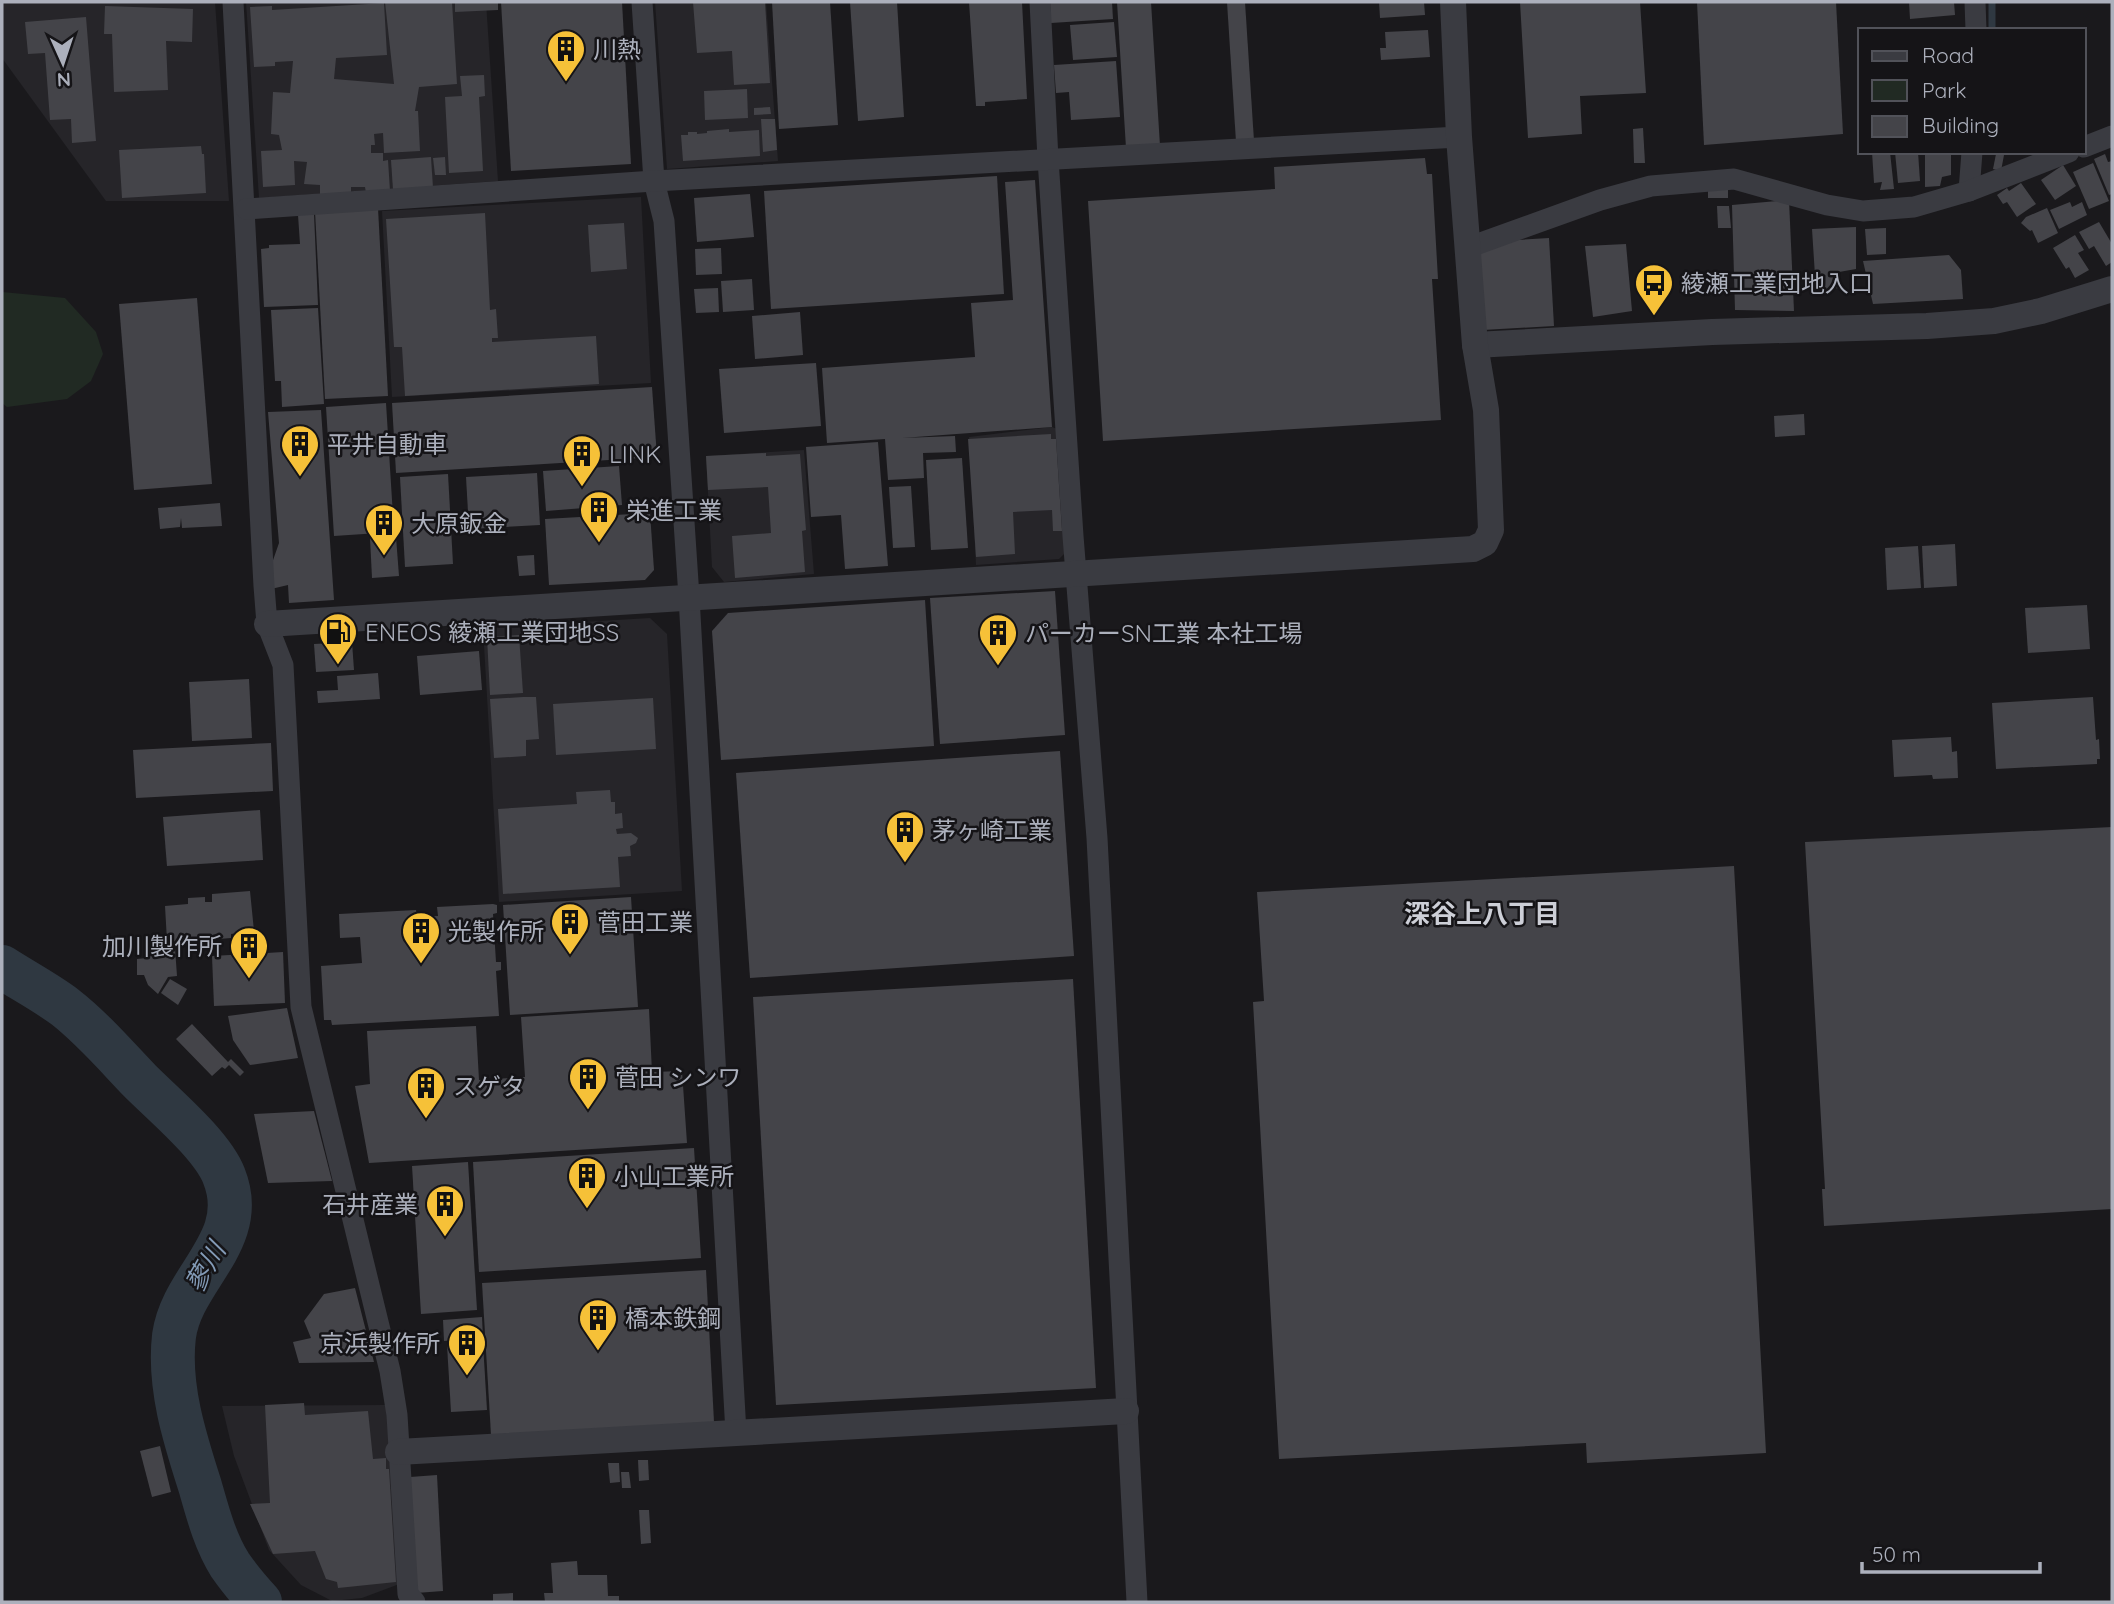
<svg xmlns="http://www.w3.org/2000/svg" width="2114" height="1604" viewBox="0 0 2114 1604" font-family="Quicksand,'Noto Sans JP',sans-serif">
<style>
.built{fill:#262529}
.green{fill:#212a23}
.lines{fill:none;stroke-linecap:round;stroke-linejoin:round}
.stream{stroke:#2f3841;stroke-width:7}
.river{stroke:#2f3841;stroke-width:44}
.building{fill:#444449}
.minor{stroke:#3a3b41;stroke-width:21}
.tertiary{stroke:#3a3b41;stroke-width:26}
.labels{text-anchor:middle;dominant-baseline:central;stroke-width:5;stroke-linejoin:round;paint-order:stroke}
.poi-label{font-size:24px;fill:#acb0bc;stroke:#151417;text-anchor:start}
.neighbourhood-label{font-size:26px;font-weight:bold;fill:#cdcfd7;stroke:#151417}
.water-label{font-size:26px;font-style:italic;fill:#839bb7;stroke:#151417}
</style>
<rect width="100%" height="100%" fill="#1a191c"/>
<g class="built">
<path d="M2,2H215L229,201H106L2,58Z"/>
<path d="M246,2H486L498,181L259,198Z"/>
<path d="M655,2H766L778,161L667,169Z"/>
<path d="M641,197L651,383L392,397L382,211Z"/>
<path d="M1052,427L1062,431L1069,549L1059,559L976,565L969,437Z"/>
<path d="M804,450L814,574L724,582L712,567L706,456Z"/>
<path d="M650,618L667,634L682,891L499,902L483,628Z"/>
<path d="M386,1405L402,1583L362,1598L332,1601L301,1585L269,1550L234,1456L222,1406Z"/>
</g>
<path class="green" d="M2,292L65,298L96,332L103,354L91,381L67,399L7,407L2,403Z"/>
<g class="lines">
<path class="stream" d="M1992,2V30"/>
<path class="river" d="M2,967C22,980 45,992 65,1007C92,1028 116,1056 140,1081C164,1105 212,1145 224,1176C250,1241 182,1277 174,1336C168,1387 185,1439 200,1486C208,1514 215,1541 230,1565C239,1578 250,1591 260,1602"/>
</g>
<g class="building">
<path d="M385,2H452L457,84L419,87L415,111H418L420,151L384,153L383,133L374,134L375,145H371V153H383V161L388,160L390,191L366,193L365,187H351V193L320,195V185L304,184L307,162L294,161L295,185L263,187L261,151L282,150L279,135L271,134L273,92L290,93L293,61L275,62V66L254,67L250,7L272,6V10L384,3L387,55L336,58L334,79L394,84Z"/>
<path d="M455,2H498V10L455,12Z"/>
<path d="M501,2H622L631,164L511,171Z"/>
<path d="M693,2H765L770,83L734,85L732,51L697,53Z"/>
<path d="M772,2H830L838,125L779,129Z"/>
<path d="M850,2H897L904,117L858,121Z"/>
<path d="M969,2H1022L1027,99L985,102V106H976Z"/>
<path d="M1050,2H1112L1113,19L1051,23Z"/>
<path d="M1117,2H1151L1160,146L1126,148Z"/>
<path d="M1227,2H1245L1254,141L1236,142Z"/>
<path d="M1379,2H1424L1425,15L1380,18Z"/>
<path d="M1520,2H1640L1646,93L1580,96L1582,134L1528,138Z"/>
<path d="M1697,2H1836L1843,134L1704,145Z"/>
<path d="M1909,2H1954L1955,15L1910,19Z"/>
<path d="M105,6L193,9L192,42L166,41L168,90L114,92L112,34H104Z"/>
<path d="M86,17L96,141L72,143L71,119L50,120L45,53L28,54L25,22Z"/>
<path d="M1114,22L1117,57L1073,60L1070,25Z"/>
<path d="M1428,30L1430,57L1381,60L1380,48H1386L1385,32Z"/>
<path d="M1116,61L1120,117L1071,120L1069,92L1056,93L1054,65Z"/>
<path d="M484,75L485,96L479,97L483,171L449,173L445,97L462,96L460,76Z"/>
<path d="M747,89L748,118L705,120L704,91Z"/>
<path d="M770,107L771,114L754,115V108Z"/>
<path d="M761,119H775L777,150L763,152Z"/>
<path d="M1643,128L1645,163H1634L1633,129Z"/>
<path d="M729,129V132L759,130L760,156L683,161L681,135H688V132H697V134L707,133V131Z"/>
<path d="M201,146L202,154H204L206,193L122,198L119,150Z"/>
<path d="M1872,152H1890L1894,189L1880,190L1882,182L1874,183Z"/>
<path d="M1895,152H1918L1920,181L1898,183Z"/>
<path d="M1951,153V175L1942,177L1940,186L1925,187V154Z"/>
<path d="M1996,154L2004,155L2001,171L1993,169Z"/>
<path d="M2105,154L2108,162L2112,161V194L2109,195L2094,159Z"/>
<path d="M431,157L433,188L393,190L391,160Z"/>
<path d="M445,157L446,175H435L433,158Z"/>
<path d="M1425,158L1427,174H1432L1438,279H1432L1441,420L1103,441L1088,201L1275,189L1274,167Z"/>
<path d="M2093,163L2109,201L2089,209L2073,172Z"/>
<path d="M2063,165L2076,186L2055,200L2041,180Z"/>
<path d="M997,176L1004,294L771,309L764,191Z"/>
<path d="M1035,180L1052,427L902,438L955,436L956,452L923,453L924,478L888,480L885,439L827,443L822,368L975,357L971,303L1013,300L1005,182Z"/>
<path d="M2021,183L2036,204L2017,217L2007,202L2003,204L1997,195L2007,188L2009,191Z"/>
<rect x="1708" y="190" width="20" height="8"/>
<path d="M750,194L754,237L697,242L694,198Z"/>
<path d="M1789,200L1794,311L1735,310L1732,205Z"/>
<path d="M2070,202L2072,207L2082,202L2087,215L2059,229L2050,210Z"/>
<path d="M1717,206H1729L1731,228H1718Z"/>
<path d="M378,208L388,396L325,399L315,211Z"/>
<path d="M2047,208L2058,233L2038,243L2032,230L2030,231L2021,223L2026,217Z"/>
<path d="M485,213L490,310L496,309L498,338H492V342L596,336L599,384L405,396L402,347H394L386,219Z"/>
<path d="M314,214L318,305L264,307L261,249L269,248V245L300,244L298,215Z"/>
<path d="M2099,222L2112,244V262L2106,266L2094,246L2089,249L2079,232Z"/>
<path d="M624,223L627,269L591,272L588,225Z"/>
<path d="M1856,227V269L1839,272V288L1816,291L1812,229Z"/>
<path d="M1886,228V254L1867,255L1865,229Z"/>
<path d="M2075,235L2084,250L2078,253L2089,270L2075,278L2069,267L2066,269L2053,248Z"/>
<path d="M1549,238L1554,326L1483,330L1478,253L1502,241Z"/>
<path d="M1626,244L1632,311L1593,317L1585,246Z"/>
<path d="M721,248L722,274L696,275L695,249Z"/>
<path d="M1949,255L1961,270L1963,299L1873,304L1863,261Z"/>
<path d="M752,279L754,310L723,312L721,281Z"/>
<path d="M718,288L719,312L696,313L694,289Z"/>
<path d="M197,298L212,484L134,490L119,304Z"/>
<path d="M318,308L324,404L282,407L281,381H275L271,310Z"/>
<path d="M800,312L803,355L755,359L752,316Z"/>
<path d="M816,363L821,426L724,433L719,369Z"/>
<path d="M652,387L657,457L396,473L392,403Z"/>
<path d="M386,403L394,532L334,536L326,407Z"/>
<path d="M321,410L334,600L289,603L288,585L271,589V566L279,543L268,412Z"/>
<path d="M1804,414L1805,435L1775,437L1774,416Z"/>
<path d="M1051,434V439H1056L1062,531H1053L1052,510L1013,512L1015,554L976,557L968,439Z"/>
<path d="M878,442L888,566L845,569L841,515L811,517L806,447Z"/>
<path d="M766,453V456L800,454L806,530L802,531L805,572L735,578L732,536L771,533L768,487L708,490L706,456Z"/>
<path d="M962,458L968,548L931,550L926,460Z"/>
<path d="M619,466L622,505L546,511L543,471Z"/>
<path d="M537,473L540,525L469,529L466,477Z"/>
<path d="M448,474L453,564L405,567L400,477Z"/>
<path d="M911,486L915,547L893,548L889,487Z"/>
<path d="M220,503L222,526L182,528L181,518L180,527L160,529L158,508Z"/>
<path d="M650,513L654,570L645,580L549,585L545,519Z"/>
<path d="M396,537L399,576L372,578L370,538Z"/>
<path d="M1955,544L1957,586L1924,588L1922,546Z"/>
<path d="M1918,546L1921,588L1887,590L1885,548Z"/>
<path d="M534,555L535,575L519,576L517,556Z"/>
<path d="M1055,591L1065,735L940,744L930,598Z"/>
<path d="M925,600L934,746L721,760L712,631L728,613Z"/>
<path d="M2087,605L2090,649L2028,653L2025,608Z"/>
<path d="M519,635L523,693L490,695L487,637Z"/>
<path d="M352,642L354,670L316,672L314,644Z"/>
<path d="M479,651L482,690L420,695L417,656Z"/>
<path d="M378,673L380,699L318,703L317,691L338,690L337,676Z"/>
<path d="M249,679L252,738L192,741L189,682Z"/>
<path d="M523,697H536L539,739L526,740V756L494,758L490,699Z"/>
<path d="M2093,697L2096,740L2099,739L2100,759H2097V764L1996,769L1992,703Z"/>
<path d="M653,698L656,749L556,755L553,704Z"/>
<path d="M1951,737L1952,752L1957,751L1958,778L1933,779L1932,775L1894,777L1892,740Z"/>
<path d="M271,743L273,791L136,798L133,750Z"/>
<path d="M1060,751L1074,956L750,978L736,773Z"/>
<path d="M610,790L611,802H615V814L622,813L623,828L616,829L617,834L631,833L638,838L636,843L630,846L631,856L618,857L620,887L503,894L498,809L577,804L576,792Z"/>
<path d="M260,810L263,860L167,866L163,817Z"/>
<path d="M2112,827V1209L1824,1226L1822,1189H1825L1805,842Z"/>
<path d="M1734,866L1766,1453L1587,1463L1586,1443L1279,1459L1253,1002L1264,1001L1257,892Z"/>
<path d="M250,891L254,931L231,934V938L219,939L218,935H205L206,941H192L191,944H178V942L167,941L165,906L188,904V898L205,897V902H212V894Z"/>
<path d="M631,897L638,1007L510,1015L503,905Z"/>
<path d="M493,904L497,905V913L493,914L496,962H501V970L496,971L499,1016L332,1025L331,1020H324L321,966L362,963L360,937L340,938L339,914L416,910L417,917L438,916L437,907Z"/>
<path d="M175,948L177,976L168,977L158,994L148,985L144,975H137V959L147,958V950Z"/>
<path d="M283,952L285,1003L214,1006L212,956Z"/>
<path d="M170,979L187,989L178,1005L161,993Z"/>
<path d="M1073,979L1096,1388L776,1405L753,997Z"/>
<path d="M287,1008L298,1058L250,1065L233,1040L228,1016Z"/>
<path d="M649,1009L652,1072L682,1071L687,1143L369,1163L355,1086L370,1084L367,1031L476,1026L479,1080L525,1077L521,1017Z"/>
<path d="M192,1024L228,1062L231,1059L244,1072L240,1076L229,1065L225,1069L222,1067L212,1076L176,1039Z"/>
<path d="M314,1111L332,1181L268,1183L254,1114Z"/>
<path d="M694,1148L701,1258L479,1272L473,1162Z"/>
<path d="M468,1162L477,1310L421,1314L412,1166Z"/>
<path d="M706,1270L714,1422L491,1435L482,1283Z"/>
<path d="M355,1288L374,1362L299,1363L293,1342L311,1338L304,1321L324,1294Z"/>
<path d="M482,1317L483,1338L444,1341L443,1320Z"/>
<path d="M483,1343L487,1410L451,1412L447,1345Z"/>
<path d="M304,1403L305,1415L368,1411L373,1459L386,1458V1469H389L396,1582L338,1588L337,1582L326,1579L315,1551L273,1554L250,1504L270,1503L265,1405Z"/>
<path d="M160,1446L171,1492L152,1497L140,1451Z"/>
<path d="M638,1460H648L649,1480L639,1481Z"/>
<path d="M608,1463H619L620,1482L610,1483Z"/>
<path d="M621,1472H629L631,1488H622Z"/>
<path d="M437,1475L443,1591L416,1593L410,1477Z"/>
<path d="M639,1510H649L651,1543L641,1544Z"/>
<path d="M577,1561L578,1575H607L608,1596H619V1602H545L544,1593H553L551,1563Z"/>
<path d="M513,1593V1602H493V1594Z"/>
</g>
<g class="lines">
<g class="minor">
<path d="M233,2L264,586L267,624L283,665L301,1007L390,1371L397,1415L408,1594L415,1602"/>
<path d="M642,2L654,181L664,221L689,597L736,1433"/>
<path d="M1040,2L1048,159L1073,536L1097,838L1137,1602"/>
<path d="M1975,2L1976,30"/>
<path d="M2084,147L2112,136"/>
<path d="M1969,191L1972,152"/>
<path d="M246,209L654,181L1459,137"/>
<path d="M1467,248L1600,200L1651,186L1734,179L1827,205L1863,211L1914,207L1969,191L2069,152"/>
</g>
<g class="tertiary">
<path d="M1475,345L1712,332L1927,326L1994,321L2041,311L2112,289"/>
<path d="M267,624L1473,549L1485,543L1491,530L1486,410L1475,345L1459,137L1453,2"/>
<path d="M398,1452L1126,1411"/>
</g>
</g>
<defs>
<symbol id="building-pin" viewBox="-11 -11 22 30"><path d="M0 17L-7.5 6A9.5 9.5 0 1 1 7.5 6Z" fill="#f6c138" stroke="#151417"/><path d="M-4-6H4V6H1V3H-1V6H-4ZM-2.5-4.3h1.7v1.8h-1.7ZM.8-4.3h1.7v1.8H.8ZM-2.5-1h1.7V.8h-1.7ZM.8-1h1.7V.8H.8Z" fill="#111"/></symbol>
<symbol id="bus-pin" viewBox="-11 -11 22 30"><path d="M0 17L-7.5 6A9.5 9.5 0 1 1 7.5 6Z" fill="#f6c138" stroke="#151417"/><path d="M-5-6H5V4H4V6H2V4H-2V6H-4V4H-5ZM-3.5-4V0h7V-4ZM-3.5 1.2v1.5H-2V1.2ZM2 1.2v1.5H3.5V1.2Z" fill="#111"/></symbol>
<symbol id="fuel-pin" viewBox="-11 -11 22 30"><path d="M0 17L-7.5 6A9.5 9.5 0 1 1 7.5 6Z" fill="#f6c138" stroke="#151417"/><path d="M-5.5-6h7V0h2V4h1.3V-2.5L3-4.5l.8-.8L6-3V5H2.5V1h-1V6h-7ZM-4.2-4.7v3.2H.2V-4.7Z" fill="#111"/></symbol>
</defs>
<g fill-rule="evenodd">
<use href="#building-pin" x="544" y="27" width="44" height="60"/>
<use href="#bus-pin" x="1632" y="261" width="44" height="60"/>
<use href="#building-pin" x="278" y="422" width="44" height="60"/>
<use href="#building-pin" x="560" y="432" width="44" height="60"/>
<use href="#building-pin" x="577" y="488" width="44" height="60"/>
<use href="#building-pin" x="362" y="501" width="44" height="60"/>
<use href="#fuel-pin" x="316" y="610" width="44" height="60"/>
<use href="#building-pin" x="976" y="611" width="44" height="60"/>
<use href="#building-pin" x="883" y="808" width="44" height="60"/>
<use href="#building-pin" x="548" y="900" width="44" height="60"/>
<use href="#building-pin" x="399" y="909" width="44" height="60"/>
<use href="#building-pin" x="227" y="924" width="44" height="60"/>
<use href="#building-pin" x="566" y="1055" width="44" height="60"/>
<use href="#building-pin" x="404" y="1064" width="44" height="60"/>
<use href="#building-pin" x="565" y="1154" width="44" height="60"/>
<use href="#building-pin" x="423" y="1182" width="44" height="60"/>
<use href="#building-pin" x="576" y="1296" width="44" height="60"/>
<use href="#building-pin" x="445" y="1321" width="44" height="60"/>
</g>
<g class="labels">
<g class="poi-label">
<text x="593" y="49">川熱</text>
<text x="1681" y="283">綾瀬工業団地入口</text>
<text x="327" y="444">平井自動車</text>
<text x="609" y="454">LINK</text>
<text x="626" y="510">栄進工業</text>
<text x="411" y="523">大原鈑金</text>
<text x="365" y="632">ENEOS 綾瀬工業団地SS</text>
<text x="1025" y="633">パーカーSN工業 本社工場</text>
<text x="932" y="830">茅ヶ崎工業</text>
<text x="597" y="922">菅田工業</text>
<text x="448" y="931">光製作所</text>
<text x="222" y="946" text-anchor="end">加川製作所</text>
<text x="615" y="1077">菅田 シンワ</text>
<text x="453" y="1086">スゲタ</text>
<text x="614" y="1176">小山工業所</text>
<text x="418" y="1204" text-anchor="end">石井産業</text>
<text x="625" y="1318">橋本鉄鋼</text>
<text x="440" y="1343" text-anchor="end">京浜製作所</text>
</g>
<g class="neighbourhood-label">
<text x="1482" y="913">深谷上八丁目</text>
</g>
<g class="water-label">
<text transform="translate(205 1267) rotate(-60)">蓼川</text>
</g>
</g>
<rect width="2114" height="1604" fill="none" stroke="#acb0bc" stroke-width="7"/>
<rect x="1858" y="28" width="228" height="126" fill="#151417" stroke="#515259" stroke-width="2"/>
<rect x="1872" y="51" width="35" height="10" fill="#3a3b41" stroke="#515259" stroke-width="2"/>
<text x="1922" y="63" font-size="21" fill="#acb0bc">Road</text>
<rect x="1872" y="80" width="35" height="21" fill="#212a23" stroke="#515259" stroke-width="2"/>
<text x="1922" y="98" font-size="21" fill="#acb0bc">Park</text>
<rect x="1872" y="116" width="35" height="21" fill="#444449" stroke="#515259" stroke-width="2"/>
<text x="1922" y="133" font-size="21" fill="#acb0bc">Building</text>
<g transform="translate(63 63) rotate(177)" stroke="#151417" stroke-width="5" paint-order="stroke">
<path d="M0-5L12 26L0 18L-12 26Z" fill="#acb0bc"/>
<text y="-10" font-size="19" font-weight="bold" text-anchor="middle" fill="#acb0bc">N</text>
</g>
<path d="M1862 1562v10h178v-10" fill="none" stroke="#acb0bc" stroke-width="3.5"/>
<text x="1872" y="1562" font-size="21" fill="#acb0bc" stroke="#151417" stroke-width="5" paint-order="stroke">50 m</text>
</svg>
